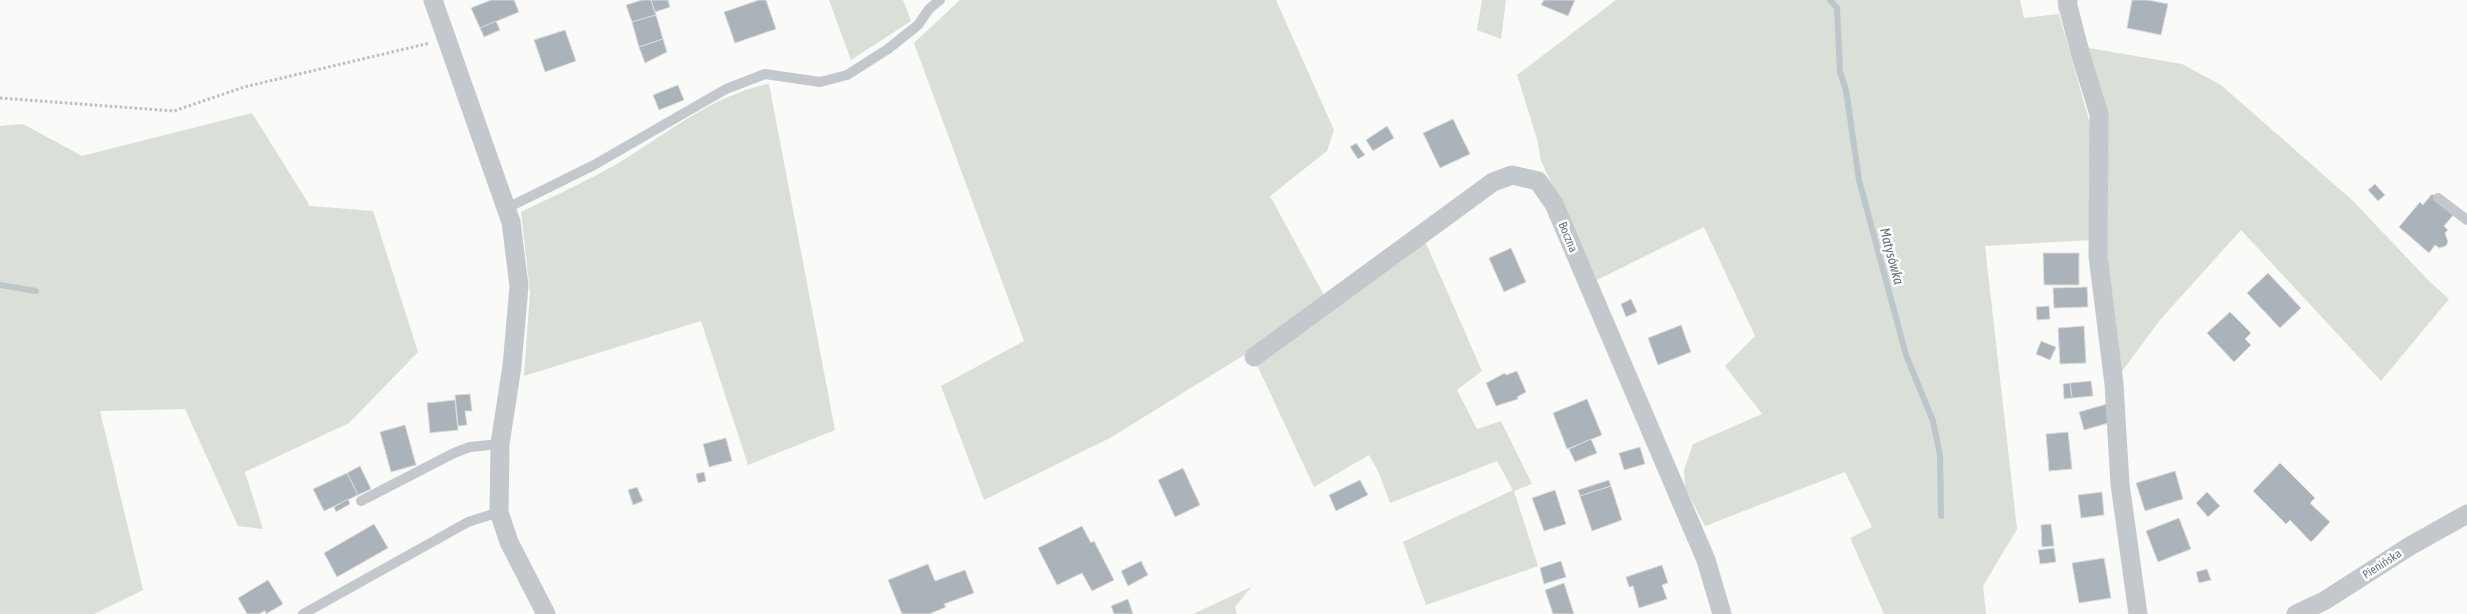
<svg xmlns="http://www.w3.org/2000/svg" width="2467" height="614" viewBox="0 0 2467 614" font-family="'Asap Condensed',sans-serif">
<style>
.green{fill:#dadfd7}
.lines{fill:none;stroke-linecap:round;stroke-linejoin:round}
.stream{stroke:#bbc7cb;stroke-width:6}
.building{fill:#aab3b9;stroke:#dcdcda}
.path{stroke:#bbbfc2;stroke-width:3;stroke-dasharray:2.5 2.5;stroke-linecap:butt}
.service{stroke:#c3c8cc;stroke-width:10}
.minor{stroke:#c3c8cc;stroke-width:19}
.labels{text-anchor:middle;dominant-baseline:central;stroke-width:5;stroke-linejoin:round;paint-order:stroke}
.street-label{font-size:12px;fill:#657683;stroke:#fff}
.water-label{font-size:14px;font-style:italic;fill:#60757c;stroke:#fff}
</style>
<rect width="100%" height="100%" fill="#fafaf8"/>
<g class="green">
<path d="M829,0H903L911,21L851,60Z"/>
<path d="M960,0H1276L1334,130L1327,151L1270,196L1325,297L1249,352L1110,438L984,500L941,386L1024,341L914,43Z"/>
<path d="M1482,0H1506L1501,39L1477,30Z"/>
<path d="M1616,0H2020L2024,18L2059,14L2057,0H2060L2059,14L2092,131V240L1985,246L2017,529L1983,586L1986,614H1884L1850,538L1872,527L1845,472L1705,526L1685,488L1684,470L1693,444L1762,414L1725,366L1755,336L1704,227L1597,280L1541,161L1537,139L1517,75Z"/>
<path d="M2083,47L2182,64L2221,85L2352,200L2429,281L2449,299L2381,381L2241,230L2160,320L2117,378Z"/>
<path d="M769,84L835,430L748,465L701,321L524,376L530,292L521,212C554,196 589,180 620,162C668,133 714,94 769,84Z"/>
<path d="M252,113L310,206L373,211L418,352L349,423L245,472L263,529L238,526L185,409L100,411L143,590L94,614H0V126L23,124L82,156Z"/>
<path d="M1425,241L1482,371L1457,390L1477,429L1501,421L1532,484L1514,491L1538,566L1426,605L1403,542L1513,490L1497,461L1390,503L1379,473L1369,455L1314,487L1257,365Z"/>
<path d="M1251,587L1235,607L1237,614H1193Z"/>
</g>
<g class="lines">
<g class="stream">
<path d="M1830,0L1837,8L1840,72L1846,90L1859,180L1906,355L1933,421L1940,455L1941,516"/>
<path d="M0,285L36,291"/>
</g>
</g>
<g class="building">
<path d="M491,0H514L519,12L480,28L471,8Z"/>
<path d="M642,0H651L656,15L632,22L626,5Z"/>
<path d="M651,0H668L670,7L655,12Z"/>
<path d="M759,0H766L776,29L735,43L724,12Z"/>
<path d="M1544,0H1575L1568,16L1541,5Z"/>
<path d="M2132,0H2148L2168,4L2161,35L2127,28Z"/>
<path d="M656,15L663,39L639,47L632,22Z"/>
<path d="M496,21L500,30L484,37L480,28Z"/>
<path d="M565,30L576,61L545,72L534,40Z"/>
<path d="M663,39L667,52L645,63L639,47Z"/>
<path d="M678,85L684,100L659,110L653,95Z"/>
<path d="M1453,119L1470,154L1440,168L1423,133Z"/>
<path d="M1387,126L1394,138L1373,151L1366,140Z"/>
<path d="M1356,143L1365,155L1358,159L1350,147Z"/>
<path d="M2375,184L2385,195L2378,201L2368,190Z"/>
<path d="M2432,194L2455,213L2444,226L2448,230L2445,233L2448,242L2446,246L2439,248L2435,245L2429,253L2399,227L2420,202L2423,205Z"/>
<path d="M1511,248L1526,282L1504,292L1489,258Z"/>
<path d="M2043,253H2079V285H2044Z"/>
<path d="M2268,273L2301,308L2280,328L2247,293Z"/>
<path d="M2087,287L2088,307L2054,308L2053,288Z"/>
<path d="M1631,299L1637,312L1626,317L1621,304Z"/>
<path d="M2049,306L2050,319L2037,320L2036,307Z"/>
<path d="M2230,312L2251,333L2245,339L2251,345L2234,362L2207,333Z"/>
<path d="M1681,325L1691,352L1658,365L1648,338Z"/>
<path d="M2084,326L2086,363L2060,364L2058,328Z"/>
<path d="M2041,341L2056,347L2050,360L2036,354Z"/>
<path d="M1517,371L1526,392L1517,397L1518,399L1496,406L1486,383L1505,373L1506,375Z"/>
<path d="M2091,381L2093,396L2072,398L2070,383Z"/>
<path d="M2070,383L2072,398L2064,399L2063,384Z"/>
<path d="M470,394L472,411H465L467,425L458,426L455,395Z"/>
<path d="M1587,399L1602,435L1567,449L1553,413Z"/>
<path d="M455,400L458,430L430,433L427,403Z"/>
<path d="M2107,404L2112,422L2084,430L2079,412Z"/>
<path d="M405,425L416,465L391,472L380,432Z"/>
<path d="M2068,432L2072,469L2049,471L2046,434Z"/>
<path d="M726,438L732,461L709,467L703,444Z"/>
<path d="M1591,439L1597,453L1575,462L1569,449Z"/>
<path d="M1640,447L1645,464L1624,470L1619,453Z"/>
<path d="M2280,463L2315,498L2310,503L2330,522L2311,542L2290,520L2286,524L2253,491Z"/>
<path d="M360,466L371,489L358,495L347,473Z"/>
<path d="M1183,468L1200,505L1175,517L1158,480Z"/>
<path d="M2175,471L2183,499L2145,511L2136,483Z"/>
<path d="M704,472L706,481L698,483L696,474Z"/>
<path d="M347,473L358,495L324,511L313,489Z"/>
<path d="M1360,480L1368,495L1336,511L1329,495Z"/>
<path d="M1609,480L1611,486L1580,496L1578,490Z"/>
<path d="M1611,486L1622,520L1592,531L1580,496Z"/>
<path d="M637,487L643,501L633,505L628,490Z"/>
<path d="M1555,490L1566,524L1544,531L1532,498Z"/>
<path d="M2102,492L2104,515L2081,518L2078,495Z"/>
<path d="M2207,492L2220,506L2208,517L2196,503Z"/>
<path d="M348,499L350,504L336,512L334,507Z"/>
<path d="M2179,518L2191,549L2158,562L2146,531Z"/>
<path d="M374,524L388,548L337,577L324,553Z"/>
<path d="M2051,524L2054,546L2042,547L2041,525Z"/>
<path d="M1082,526L1091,543L1094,541L1114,580L1092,591L1082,573L1057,585L1038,548Z"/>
<path d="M2054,548L2056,562L2040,564L2038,550Z"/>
<path d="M2104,558L2111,598L2079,603L2072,563Z"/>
<path d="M1141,561L1148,575L1128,586L1121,571Z"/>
<path d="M1561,561L1566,577L1544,584L1540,568Z"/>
<path d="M928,564L935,581L965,570L974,593L944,604L946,607L929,614H902L888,580Z"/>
<path d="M1662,565L1668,583L1662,585L1667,599L1639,608L1633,586L1629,587L1626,577Z"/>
<path d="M2207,569L2211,580L2199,583L2196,572Z"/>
<path d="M268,580L283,604L266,614L265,611L259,614H247L238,598Z"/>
<path d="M1564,583L1574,614H1553L1545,590Z"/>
<path d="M1128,599L1133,614H1114L1111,606Z"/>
</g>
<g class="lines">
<path class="path" d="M0,98L174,111L244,87L430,43"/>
<g class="service">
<path d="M2438,198L2467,220"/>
<path d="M507,208L594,165L726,89L765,74L820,82L847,75L888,49L918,25L929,9L940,0"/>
<path d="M361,501L454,453L470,447L500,444"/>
<path d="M303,614L468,522L499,512"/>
</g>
<g class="minor">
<path d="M433,0L511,222L519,286L512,366L500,444L499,512L509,542L546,614"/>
<path d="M2068,0V6L2081,56L2099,114L2098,256L2114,384L2120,484L2138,614"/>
<path d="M1254,357L1493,182L1512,175L1538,181L1554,204L1706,560L1722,614"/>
<path d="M2296,614L2324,601L2410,546L2467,514"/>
</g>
</g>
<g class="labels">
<g class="street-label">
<text transform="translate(1568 237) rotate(67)">Boczna</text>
<text transform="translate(2382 564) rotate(-33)">Pienińska</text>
</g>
<g class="water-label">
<text transform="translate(1892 256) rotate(75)">Matysówka</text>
</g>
</g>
</svg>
